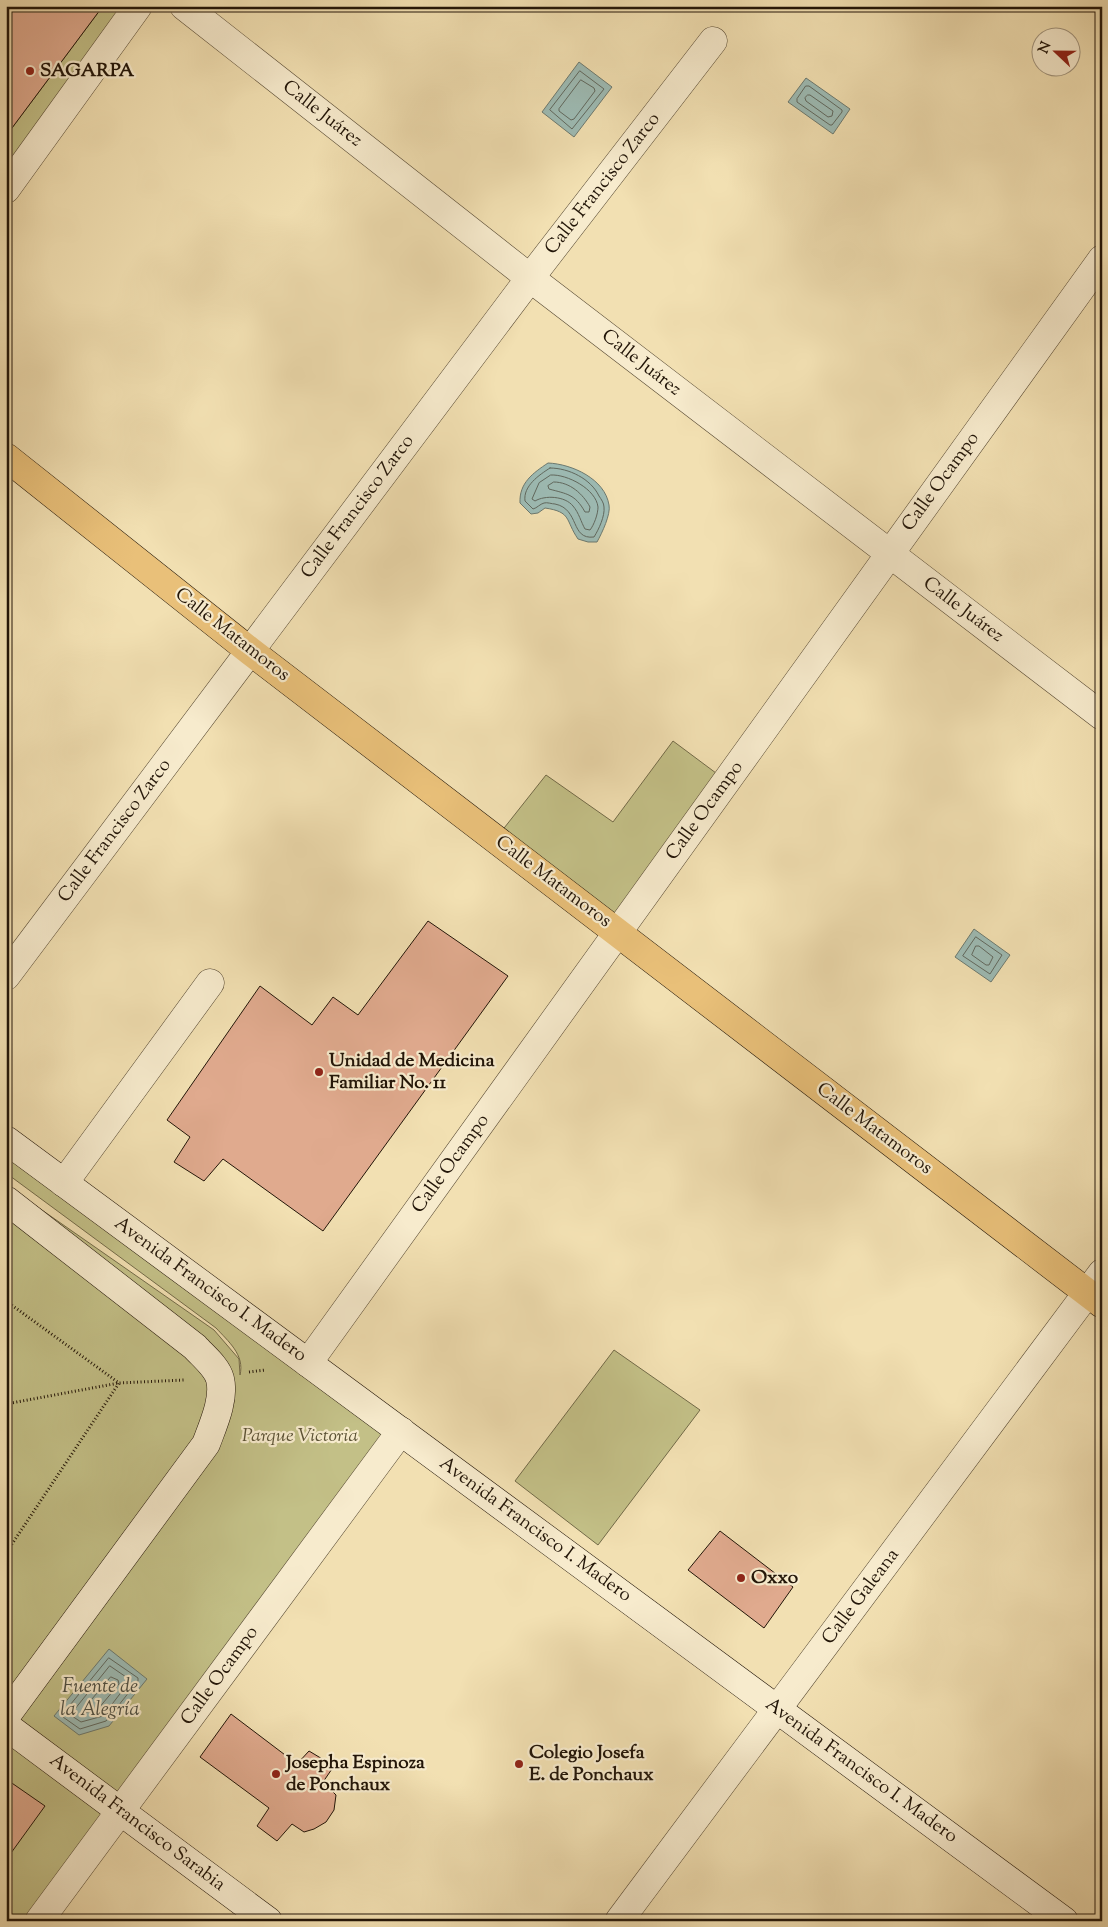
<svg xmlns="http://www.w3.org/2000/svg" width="1108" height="1927" viewBox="0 0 1108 1927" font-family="'Sorts Mill Goudy',serif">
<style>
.green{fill:#c3c087;stroke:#726a48}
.water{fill:#9dbbb4;stroke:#6c796f}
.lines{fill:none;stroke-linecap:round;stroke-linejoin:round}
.shore{stroke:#60685e;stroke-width:1}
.building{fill:#e0aa8e;stroke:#221508}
.minor-casing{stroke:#564832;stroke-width:29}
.secondary-casing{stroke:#221508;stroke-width:29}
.primary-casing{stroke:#221508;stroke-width:29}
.path{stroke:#221508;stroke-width:3;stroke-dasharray:1 2.5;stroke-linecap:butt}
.minor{stroke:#f7ebcd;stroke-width:28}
.secondary{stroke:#f7ebcd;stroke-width:28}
.primary{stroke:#e9c079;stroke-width:28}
.poi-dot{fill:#8f2418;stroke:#f7ebcd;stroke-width:2}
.labels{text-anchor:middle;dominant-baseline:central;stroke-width:4.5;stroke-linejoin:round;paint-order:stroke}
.poi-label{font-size:19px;font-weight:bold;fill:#221508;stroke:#f7ebcd;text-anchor:start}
.street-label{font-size:19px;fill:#221508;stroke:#f7ebcd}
.park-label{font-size:19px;font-style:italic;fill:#5a5134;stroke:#f7ebcd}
.water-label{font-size:20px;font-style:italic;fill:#4d4f44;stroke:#f7ebcd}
</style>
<rect width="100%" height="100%" fill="#f2e0b2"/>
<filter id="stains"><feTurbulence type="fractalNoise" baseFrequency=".004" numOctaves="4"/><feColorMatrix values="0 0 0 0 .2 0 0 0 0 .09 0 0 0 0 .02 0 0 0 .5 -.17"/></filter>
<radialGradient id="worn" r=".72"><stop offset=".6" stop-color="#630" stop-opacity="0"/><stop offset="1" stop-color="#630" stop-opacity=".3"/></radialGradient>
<g class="green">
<path d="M103,6H136L6,183V136Z"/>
<path d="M673,741L724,779L616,928L497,837L546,775L613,822Z"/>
<path d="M6,1153L405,1418L37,1921H6V1185L214,1330L239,1359L240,1375C245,1355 228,1341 216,1328L6,1173Z"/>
<path d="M614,1350L700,1410L598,1545L515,1481Z"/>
</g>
<g class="water">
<path d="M579,62L612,87L574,137L542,112Z"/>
<path d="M806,78L850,109L833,134L788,102Z"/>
<path d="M548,463C572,464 605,479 609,505C611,514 602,533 597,542H588L578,539C565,520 572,512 545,508L538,513L531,514L520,503C519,483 533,473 548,463Z"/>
<path d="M974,929L1010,955L991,982L955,957Z"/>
<path d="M109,1649L147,1679L109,1726L79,1735L54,1716Z"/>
</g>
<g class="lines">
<g class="shore">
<path d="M580,71L604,89L572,129L550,110Z"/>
<path d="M581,80L594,88L595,91L574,119L571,120L559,111V109Z"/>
<path d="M806,86H809L842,110V112L832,125H830L797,102V99Z"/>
<path d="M808,95H810L833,111L832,116L828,117L806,101L805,98Z"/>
<path d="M550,468C569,468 591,479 599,496C601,499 604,503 604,507C605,516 599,529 594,537C570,540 580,509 555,504C552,504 547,502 544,503C540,504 537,508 533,509L525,501C523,486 539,475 550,468Z"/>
<path d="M551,475C567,474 596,489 598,507C598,514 594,525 590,530L585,529C581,522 579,513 573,506C565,496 545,495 535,501L532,499L539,483Z"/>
<path d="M554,482C570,482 583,494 590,507L589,512H585C575,494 567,494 549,489L548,486Z"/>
<path d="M976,937L1002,955L990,974L963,956Z"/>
<path d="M976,946H979L993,957L989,965H986L972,955Z"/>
<path d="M109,1658L138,1678V1681L106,1721L80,1729L63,1717V1714Z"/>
<path d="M110,1666L129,1679V1682L103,1716L81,1722L72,1716V1713Z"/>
<path d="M111,1677L118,1680L119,1684L98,1709L85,1713L84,1709Z"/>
</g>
</g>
<g class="building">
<path d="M6,6H103L6,136Z"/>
<path d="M428,921L508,976L323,1231L223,1159L204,1181L174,1162L190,1137L167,1120L260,986L312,1025L333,997L358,1015Z"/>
<path d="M720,1531L793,1587L764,1628L688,1570Z"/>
<path d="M231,1714L297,1764L309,1751L334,1766L323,1782L336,1795L334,1810L326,1822L314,1829L304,1832L292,1824L277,1841L257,1826L269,1808L200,1757Z"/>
<path d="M6,1779L45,1806L11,1853L6,1849Z"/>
</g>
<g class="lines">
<defs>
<g id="minor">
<path d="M184,6L530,278L1102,716"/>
<path d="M6,189L138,6"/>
<path d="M6,976L530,278L713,41"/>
<path d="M64,1183L210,983"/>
<path d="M308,1363L1102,259"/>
<path d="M39,1921L401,1431"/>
<path d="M619,1921L1102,1273"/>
</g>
<g id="secondary">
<path d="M6,1140L1064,1921"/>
<path d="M6,1200L195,1347C203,1356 217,1367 220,1379C225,1399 213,1425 206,1444L6,1716"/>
<path d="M6,1726L268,1921"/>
</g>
<path id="primary" d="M6,457L250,651L1102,1304"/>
</defs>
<use href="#minor" class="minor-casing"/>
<use href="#secondary" class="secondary-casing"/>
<use href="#primary" class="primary-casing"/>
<g class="path">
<path d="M6,1301L119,1383L6,1553"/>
<path d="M249,1372L265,1370"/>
<path d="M6,1404L119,1383L184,1380"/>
</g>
<use href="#minor" class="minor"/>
<use href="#secondary" class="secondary"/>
<use href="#primary" class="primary"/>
</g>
<g class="poi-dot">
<circle cx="30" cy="71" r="5"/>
<circle cx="319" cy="1072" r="5"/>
<circle cx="741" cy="1578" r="5"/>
<circle cx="519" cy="1764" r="5"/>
<circle cx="276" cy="1774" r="5"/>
</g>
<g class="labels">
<g class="poi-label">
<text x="40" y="71">SAGARPA</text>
<text x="329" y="1061">Unidad de Medicina<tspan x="329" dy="22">Familiar No. 11</tspan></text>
<text x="751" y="1578">Oxxo</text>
<text x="529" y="1753">Colegio Josefa<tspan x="529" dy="22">E. de Ponchaux</tspan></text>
<text x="286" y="1763">Josepha Espinoza<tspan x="286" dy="22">de Ponchaux</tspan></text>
</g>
<g class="street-label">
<text transform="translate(322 114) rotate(38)">Calle Juárez</text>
<text transform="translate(603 184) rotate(-52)">Calle Francisco Zarco</text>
<text transform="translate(641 363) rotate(38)">Calle Juárez</text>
<text transform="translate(941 482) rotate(-54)">Calle Ocampo</text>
<text transform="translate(358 507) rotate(-53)">Calle Francisco Zarco</text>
<text transform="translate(963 610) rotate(37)">Calle Juárez</text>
<text transform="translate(232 635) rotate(38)">Calle Matamoros</text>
<text transform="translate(705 811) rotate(-54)">Calle Ocampo</text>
<text transform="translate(115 831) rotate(-53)">Calle Francisco Zarco</text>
<text transform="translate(553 882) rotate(37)">Calle Matamoros</text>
<text transform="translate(874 1129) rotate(37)">Calle Matamoros</text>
<text transform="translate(451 1164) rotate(-54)">Calle Ocampo</text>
<text transform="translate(210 1290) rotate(36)">Avenida Francisco I. Madero</text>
<text transform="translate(535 1530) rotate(36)">Avenida Francisco I. Madero</text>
<text transform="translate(861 1597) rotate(-53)">Calle Galeana</text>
<text transform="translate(220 1676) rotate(-54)">Calle Ocampo</text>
<text transform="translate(861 1771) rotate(36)">Avenida Francisco I. Madero</text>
<text transform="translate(137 1823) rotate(37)">Avenida Francisco Sarabia</text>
</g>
<g class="park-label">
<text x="300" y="1436">Parque Victoria</text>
</g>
<g class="water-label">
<text x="100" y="1687">Fuente de<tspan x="100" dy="23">la Alegría</tspan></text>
</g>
</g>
<rect width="1108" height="1927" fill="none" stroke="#f2e0b2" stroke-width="25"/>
<rect x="8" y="8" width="1093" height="1912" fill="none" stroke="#221508" stroke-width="2.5"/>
<rect x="12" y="12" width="1083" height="1902" fill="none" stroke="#221508"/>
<g transform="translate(1056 52) rotate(292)"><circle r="24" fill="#f7ebcd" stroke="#a2957e"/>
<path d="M0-4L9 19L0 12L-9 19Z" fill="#8f2418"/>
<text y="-8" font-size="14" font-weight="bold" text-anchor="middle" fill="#221508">N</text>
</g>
<rect width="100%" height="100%" filter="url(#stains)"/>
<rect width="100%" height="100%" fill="url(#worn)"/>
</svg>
